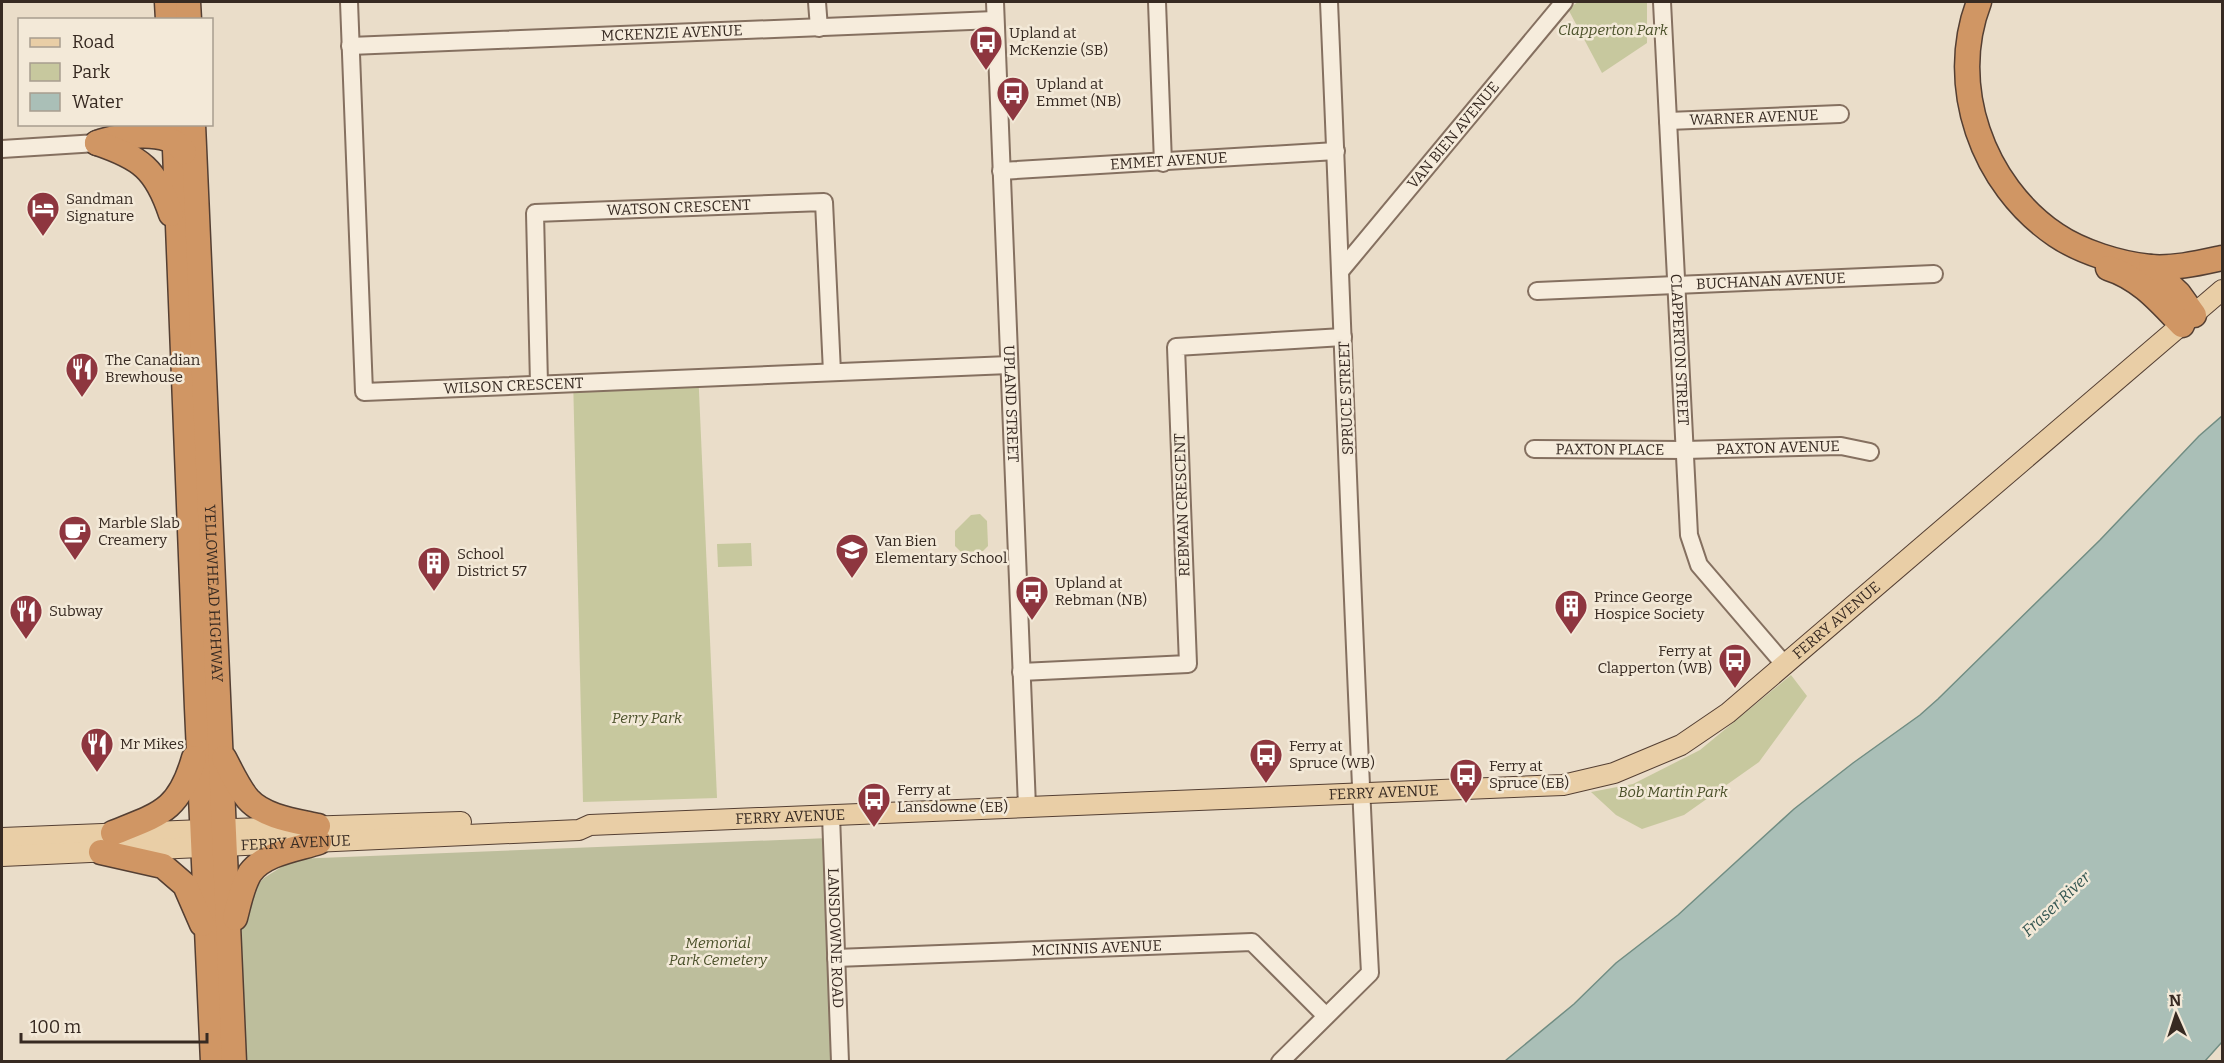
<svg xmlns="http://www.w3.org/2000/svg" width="2224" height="1063" viewBox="0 0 2224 1063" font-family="Bitter,serif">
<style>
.green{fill:#c7c89e}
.cemetery{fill:#bdbe9c}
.water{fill:#aabfb7;stroke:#718d83;stroke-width:1.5}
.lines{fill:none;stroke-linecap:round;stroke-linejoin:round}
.minor-casing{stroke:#857060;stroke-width:20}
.major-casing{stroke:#543f33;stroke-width:22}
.highway-casing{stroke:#543f33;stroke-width:27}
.minor{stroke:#f6ecdc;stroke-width:16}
.major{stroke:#e9cea6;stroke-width:20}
.highway{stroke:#d09664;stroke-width:24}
.labels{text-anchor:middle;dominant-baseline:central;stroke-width:5;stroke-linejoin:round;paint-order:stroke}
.park-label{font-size:15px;font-style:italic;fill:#4b512a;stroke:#f3e9d8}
.poi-label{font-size:15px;fill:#372a22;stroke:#f3e9d8;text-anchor:start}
.street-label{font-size:15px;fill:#372a22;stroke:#f3e9d8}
.water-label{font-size:16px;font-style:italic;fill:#335550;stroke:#f3e9d8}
</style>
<rect width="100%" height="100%" fill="#eaddc9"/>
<g class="green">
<path d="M1578,2H1647V43L1602,73L1568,9Z"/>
<path d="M698,369L717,798L583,802L573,376Z"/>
<path d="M980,514L987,521L988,546L983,551L961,552L955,546V531L971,515Z"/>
<path d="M751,543L752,566L718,567L717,544Z"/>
<path d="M1791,675L1807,696L1759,762L1684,815L1642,829L1616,815L1591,792L1633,784L1700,750Z"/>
</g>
<path class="cemetery" d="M829,838L837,1061H245L239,937L249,894L264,878L294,859Z"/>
<path class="water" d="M2222,416V1042L2205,1061H1505L1574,1004L1616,963L1678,915L1794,809L1853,763L1920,715L1938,699L2100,540L2199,436Z"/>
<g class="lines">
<defs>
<g id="minor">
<path id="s1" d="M349,2L364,392L1009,365"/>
<path d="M817,2L819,28"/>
<path id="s2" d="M995,2L1027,807"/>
<path d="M1157,2L1163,163"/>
<path id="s3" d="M1662,2L1689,535L1699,565L1784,664"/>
<path id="s4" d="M350,46L995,20"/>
<path id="s5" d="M1668,121L1840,114"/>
<path d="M2,149L97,143"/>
<path id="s6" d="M1001,171L1336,151"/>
<path id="s7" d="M1342,269L1564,2"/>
<path id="s8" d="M1537,291L1934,274"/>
<path id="s9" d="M539,384L535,213L824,202L832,372"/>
<path id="s10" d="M1534,449L1685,450L1841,446L1870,452"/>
<path d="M1021,672L1188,664L1176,347L1343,337"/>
<path id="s11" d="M831,815L840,1062"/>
<path id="s12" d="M836,958L1252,942L1326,1016"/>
<path d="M1280,1062L1370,973C1353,649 1343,325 1329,2"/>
</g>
<g id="major">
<path d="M2,838L203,830L461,822"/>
<path id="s13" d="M2,856L579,830L590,825L1563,785L1614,773L1681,745L1728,713L2222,290"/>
</g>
<g id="highway">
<path d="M167,2L168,20"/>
<path d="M188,2L189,20"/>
<path d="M1979,2C1947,85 1982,185 2056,235C2081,252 2120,264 2150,267C2174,269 2199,263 2222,258"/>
<path d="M174,124L197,708L213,1062"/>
<path id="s14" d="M193,124L234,1062"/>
<path d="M97,143C118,135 171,128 184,152"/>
<path d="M97,143C141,158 156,169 171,214"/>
<path d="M2151,267L2179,294L2194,315"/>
<path d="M2108,268C2140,278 2160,302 2182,325"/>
<path d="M224,758C231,771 238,787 248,799C264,817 295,821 318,826"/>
<path d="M113,833C160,814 179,811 194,758"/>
<path d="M101,852L163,866L185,885L202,924"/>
<path d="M235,918C239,903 242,886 250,873C264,853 298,849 319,842"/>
</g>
</defs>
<use href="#minor" class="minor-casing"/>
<use href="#major" class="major-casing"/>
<use href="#highway" class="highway-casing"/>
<use href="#minor" class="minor"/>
<use href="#major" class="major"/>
<use href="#highway" class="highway"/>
</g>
<defs>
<symbol id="bus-pin" viewBox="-11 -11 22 30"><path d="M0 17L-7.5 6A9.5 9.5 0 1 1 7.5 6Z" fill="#8e363f" stroke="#f3e9d8"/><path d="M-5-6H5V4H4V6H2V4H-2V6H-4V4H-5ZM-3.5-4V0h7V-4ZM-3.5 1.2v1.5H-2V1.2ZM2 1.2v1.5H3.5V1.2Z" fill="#fff"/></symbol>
<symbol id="hotel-pin" viewBox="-11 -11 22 30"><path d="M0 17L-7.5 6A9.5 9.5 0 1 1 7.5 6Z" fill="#8e363f" stroke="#f3e9d8"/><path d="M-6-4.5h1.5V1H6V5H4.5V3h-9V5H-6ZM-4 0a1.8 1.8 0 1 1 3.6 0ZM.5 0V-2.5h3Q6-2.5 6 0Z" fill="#fff"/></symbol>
<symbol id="restaurant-pin" viewBox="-11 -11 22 30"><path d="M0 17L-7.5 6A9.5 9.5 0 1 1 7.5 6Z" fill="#8e363f" stroke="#f3e9d8"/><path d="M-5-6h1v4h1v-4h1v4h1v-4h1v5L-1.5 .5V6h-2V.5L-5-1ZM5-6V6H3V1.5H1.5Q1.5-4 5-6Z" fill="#fff"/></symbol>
<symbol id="cafe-pin" viewBox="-11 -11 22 30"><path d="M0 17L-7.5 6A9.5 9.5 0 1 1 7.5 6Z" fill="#8e363f" stroke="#f3e9d8"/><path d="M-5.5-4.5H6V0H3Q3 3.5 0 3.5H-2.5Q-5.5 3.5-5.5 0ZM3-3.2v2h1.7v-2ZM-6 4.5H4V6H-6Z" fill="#fff"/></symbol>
<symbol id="school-pin" viewBox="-11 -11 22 30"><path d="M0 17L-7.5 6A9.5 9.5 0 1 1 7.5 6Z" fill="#8e363f" stroke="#f3e9d8"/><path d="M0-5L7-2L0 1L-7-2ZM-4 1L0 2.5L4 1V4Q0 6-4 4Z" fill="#fff"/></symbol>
<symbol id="building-pin" viewBox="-11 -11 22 30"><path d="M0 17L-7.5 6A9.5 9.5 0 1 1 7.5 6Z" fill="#8e363f" stroke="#f3e9d8"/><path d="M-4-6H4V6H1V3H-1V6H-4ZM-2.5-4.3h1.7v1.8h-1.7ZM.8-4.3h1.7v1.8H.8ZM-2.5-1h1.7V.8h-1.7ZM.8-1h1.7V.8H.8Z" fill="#fff"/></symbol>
</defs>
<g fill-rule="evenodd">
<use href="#bus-pin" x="967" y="23" width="38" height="52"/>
<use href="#bus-pin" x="994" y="74" width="38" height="52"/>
<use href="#hotel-pin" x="24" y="189" width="38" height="52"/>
<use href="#restaurant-pin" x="63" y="350" width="38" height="52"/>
<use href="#cafe-pin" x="56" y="513" width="38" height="52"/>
<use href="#school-pin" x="833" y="531" width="38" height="52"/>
<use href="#building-pin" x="415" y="544" width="38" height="52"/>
<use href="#bus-pin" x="1013" y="573" width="38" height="52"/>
<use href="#building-pin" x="1552" y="587" width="38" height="52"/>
<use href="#restaurant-pin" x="7" y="592" width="38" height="52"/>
<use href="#bus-pin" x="1716" y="641" width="38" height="52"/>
<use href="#restaurant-pin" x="78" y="725" width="38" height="52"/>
<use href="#bus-pin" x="1247" y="736" width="38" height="52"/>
<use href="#bus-pin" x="1447" y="756" width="38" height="52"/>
<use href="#bus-pin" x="855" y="780" width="38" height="52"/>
</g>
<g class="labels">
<g class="park-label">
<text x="1613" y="30">Clapperton Park</text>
<text x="647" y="718">Perry Park</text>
<text x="1673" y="792">Bob Martin Park</text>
<text x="718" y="943">Memorial<tspan x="718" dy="17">Park Cemetery</tspan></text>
</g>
<g class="poi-label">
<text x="1009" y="33">Upland at<tspan x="1009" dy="17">McKenzie (SB)</tspan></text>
<text x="1036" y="84">Upland at<tspan x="1036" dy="17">Emmet (NB)</tspan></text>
<text x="66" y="199">Sandman<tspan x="66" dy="17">Signature</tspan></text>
<text x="105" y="360">The Canadian<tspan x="105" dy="17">Brewhouse</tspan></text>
<text x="98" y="523">Marble Slab<tspan x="98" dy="17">Creamery</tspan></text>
<text x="875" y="541">Van Bien<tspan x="875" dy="17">Elementary School</tspan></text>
<text x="457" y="554">School<tspan x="457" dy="17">District 57</tspan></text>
<text x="1055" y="583">Upland at<tspan x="1055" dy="17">Rebman (NB)</tspan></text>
<text x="1594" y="597">Prince George<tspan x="1594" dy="17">Hospice Society</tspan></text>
<text x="49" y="611">Subway</text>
<text x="1712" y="651" text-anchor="end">Ferry at<tspan x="1712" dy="17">Clapperton (WB)</tspan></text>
<text x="120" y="744">Mr Mikes</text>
<text x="1289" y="746">Ferry at<tspan x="1289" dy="17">Spruce (WB)</tspan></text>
<text x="1489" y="766">Ferry at<tspan x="1489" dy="17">Spruce (EB)</tspan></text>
<text x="897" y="790">Ferry at<tspan x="897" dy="17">Lansdowne (EB)</tspan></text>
</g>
<g class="street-label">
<text stroke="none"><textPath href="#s4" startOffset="322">MCKENZIE AVENUE</textPath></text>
<text stroke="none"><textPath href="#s5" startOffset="86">WARNER AVENUE</textPath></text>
<text stroke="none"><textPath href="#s7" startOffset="174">VAN BIEN AVENUE</textPath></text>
<text stroke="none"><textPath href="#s6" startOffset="168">EMMET AVENUE</textPath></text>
<text stroke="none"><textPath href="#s9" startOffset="315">WATSON CRESCENT</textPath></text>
<text stroke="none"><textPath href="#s8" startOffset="234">BUCHANAN AVENUE</textPath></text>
<text stroke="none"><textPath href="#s3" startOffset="348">CLAPPERTON STREET</textPath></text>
<text stroke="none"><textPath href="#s1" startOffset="540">WILSON CRESCENT</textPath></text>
<text transform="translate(1346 398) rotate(-92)">SPRUCE STREET</text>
<text stroke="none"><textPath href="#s2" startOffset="402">UPLAND STREET</textPath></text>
<text stroke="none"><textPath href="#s10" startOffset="76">PAXTON PLACE</textPath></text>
<text stroke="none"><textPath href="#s10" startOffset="244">PAXTON AVENUE</textPath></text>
<text transform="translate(1182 505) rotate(-92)">REBMAN CRESCENT</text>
<text stroke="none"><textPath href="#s14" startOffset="470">YELLOWHEAD HIGHWAY</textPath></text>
<text stroke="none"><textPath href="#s13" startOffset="1888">FERRY AVENUE</textPath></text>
<text stroke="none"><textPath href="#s13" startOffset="1384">FERRY AVENUE</textPath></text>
<text stroke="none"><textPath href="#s13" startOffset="790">FERRY AVENUE</textPath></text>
<text stroke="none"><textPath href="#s13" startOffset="294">FERRY AVENUE</textPath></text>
<text stroke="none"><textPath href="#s11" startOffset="123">LANSDOWNE ROAD</textPath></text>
<text stroke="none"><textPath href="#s12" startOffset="261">MCINNIS AVENUE</textPath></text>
</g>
<g class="water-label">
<text transform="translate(2056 904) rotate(-43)">Fraser River</text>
</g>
</g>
<rect width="2224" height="1063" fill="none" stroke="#372a22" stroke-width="6"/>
<rect x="18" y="18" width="195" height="108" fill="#f3e9d8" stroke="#a89d8f" stroke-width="1.5"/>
<rect x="30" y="38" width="30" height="9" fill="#e9cea6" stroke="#a89d8f" stroke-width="1.5"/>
<text x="72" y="48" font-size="18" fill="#372a22">Road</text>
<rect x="30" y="63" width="30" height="18" fill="#c7c89e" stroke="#a89d8f" stroke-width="1.5"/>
<text x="72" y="78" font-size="18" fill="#372a22">Park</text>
<rect x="30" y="93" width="30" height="18" fill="#aabfb7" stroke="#a89d8f" stroke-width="1.5"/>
<text x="72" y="108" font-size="18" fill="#372a22">Water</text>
<g transform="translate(2176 1015) rotate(357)" stroke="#f3e9d8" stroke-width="4.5" paint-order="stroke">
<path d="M0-4.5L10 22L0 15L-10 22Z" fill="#372a22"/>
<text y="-9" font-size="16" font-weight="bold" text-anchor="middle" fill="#372a22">N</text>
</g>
<path d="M21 1033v9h186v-9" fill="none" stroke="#372a22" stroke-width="3"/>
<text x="30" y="1033" font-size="18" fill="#372a22" stroke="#f3e9d8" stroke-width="4.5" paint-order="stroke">100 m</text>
</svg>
